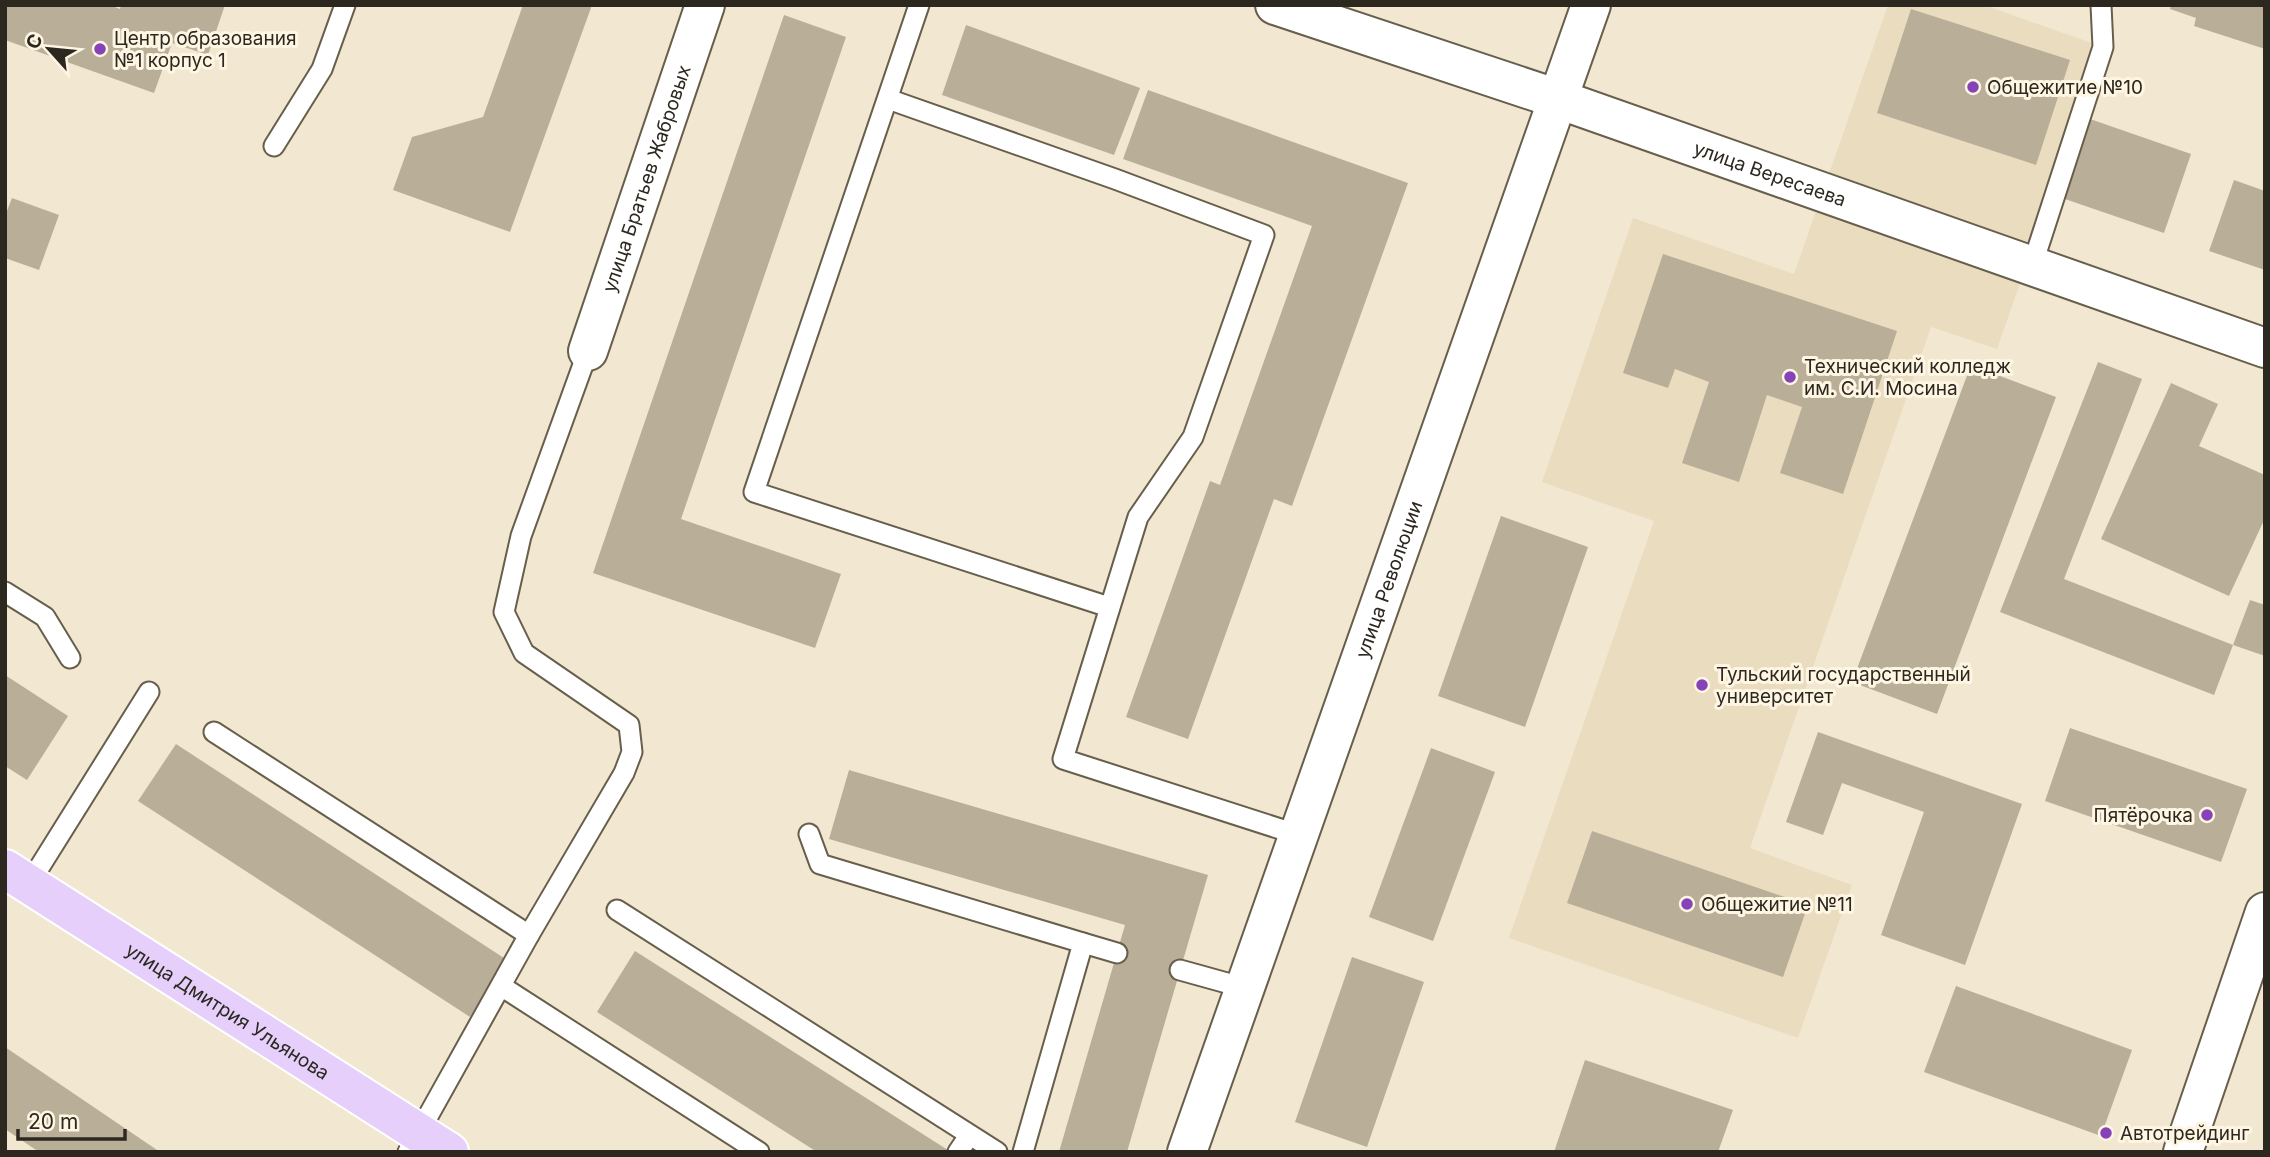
<svg xmlns="http://www.w3.org/2000/svg" width="2270" height="1157" viewBox="0 0 2270 1157" font-family="Inter,sans-serif">
<style>
.built{fill:#e9dcbf}
.building{fill:#b9af99}
.lines{fill:none;stroke-linecap:round;stroke-linejoin:round}
.lane-casing{stroke:#675e4b;stroke-width:23}
.street-casing{stroke:#675e4b;stroke-width:42}
.primary-casing{stroke:#fff;stroke-width:42}
.lane{stroke:#fff;stroke-width:19}
.street{stroke:#fff;stroke-width:38}
.primary{stroke:#e6d0fb;stroke-width:38}
.poi-dot{fill:#8543b7;stroke:#fef5e3;stroke-width:2.5}
.labels{text-anchor:middle;dominant-baseline:central;stroke-width:6;stroke-linejoin:round;paint-order:stroke}
.poi-label{font-size:19px;fill:#2c2820;stroke:#fef5e3;text-anchor:start}
.street-label{font-size:19px;fill:#2c2820;stroke:#fef5e3}
</style>
<rect width="100%" height="100%" fill="#f2e8d1"/>
<path class="built" d="M1888,5H1984L2103,47L1997,349L1931,327L1750,848L1852,885L1798,1038L1509,938L1654,521L1542,482L1633,218L1794,274Z"/>
<g class="building">
<path d="M5,5H110L120,9L121,5H225L208,55L172,43L154,93L5,40Z"/>
<path d="M523,5H592L510,232L393,190L412,137L483,117Z"/>
<path d="M2171,5H2265V49L2194,26L2196,18L2170,9Z"/>
<path d="M1911,9L2070,60L2036,165L1877,113Z"/>
<path d="M784,15L846,37L681,519L841,574L815,648L593,573Z"/>
<path d="M966,25L1140,88L1114,155L942,95Z"/>
<path d="M1148,90L1408,183L1292,506L1274,499L1188,739L1126,717L1210,481L1220,485L1312,226L1123,159Z"/>
<path d="M2090,119L2191,154L2164,233L2062,198Z"/>
<path d="M2234,180L2265,191V270L2209,251Z"/>
<path d="M12,198L59,215L39,270L5,258V216Z"/>
<path d="M1663,254L1897,331L1843,494L1780,473L1802,407L1767,395L1739,482L1682,463L1709,382L1675,369L1668,388L1623,373Z"/>
<path d="M2098,362L2142,379L2064,579L2233,645L2214,695L2000,612Z"/>
<path d="M1971,365L2056,397L1937,714L1852,682Z"/>
<path d="M2171,383L2218,404L2199,446L2265,475V518L2229,596L2101,539Z"/>
<path d="M1501,516L1588,547L1525,727L1438,696Z"/>
<path d="M2250,600L2265,605V656L2233,645Z"/>
<path d="M5,675L68,716L27,780L5,766Z"/>
<path d="M2070,728L2247,789L2221,862L2045,801Z"/>
<path d="M1818,732L2022,804L1965,965L1881,935L1924,812L1842,783L1823,835L1786,822Z"/>
<path d="M176,744L507,960L470,1017L138,801Z"/>
<path d="M1431,748L1495,772L1433,941L1369,917Z"/>
<path d="M849,770L1208,875L1127,1152H1059L1125,925L829,839Z"/>
<path d="M1592,831L1808,905L1783,977L1567,903Z"/>
<path d="M635,951L951,1152H817L597,1012Z"/>
<path d="M1352,957L1424,982L1367,1147L1295,1122Z"/>
<path d="M1956,986L2132,1050L2101,1136L1924,1072Z"/>
<path d="M5,1047L160,1152H39L5,1129Z"/>
<path d="M1585,1060L1733,1110L1718,1152H1554Z"/>
</g>
<g class="lines">
<defs>
<g id="lane">
<path d="M919,5L754,492L1109,607"/>
<path d="M888,99L1115,179L1264,235L1193,437L1138,517L1063,759L1299,835"/>
<path d="M274,146L322,69L345,5"/>
<path d="M2032,266L2103,47L2101,5"/>
<path d="M5,592L45,617L70,658"/>
<path d="M214,732L529,935"/>
<path d="M809,834L820,864L1083,943L1023,1152"/>
<path d="M29,884L149,692"/>
<path d="M617,910L997,1152"/>
<path d="M1083,943L1117,953"/>
<path d="M1180,970L1245,988"/>
<path d="M501,986L759,1152"/>
<path d="M408,1152L529,935L624,773L632,752L629,725L524,653L504,612L521,536L588,351"/>
<path d="M958,1152L969,1136"/>
</g>
<g id="street">
<path id="s1" d="M1275,5L1558,99L2265,348"/>
<path id="s2" d="M588,351L705,5"/>
<path id="s3" d="M1187,1152L1591,5"/>
<path d="M2183,1152L2265,912"/>
</g>
<g id="primary">
<path id="s4" d="M5,869L449,1152"/>
</g>
</defs>
<use href="#lane" class="lane-casing"/>
<use href="#street" class="street-casing"/>
<use href="#primary" class="primary-casing"/>
<use href="#lane" class="lane"/>
<use href="#street" class="street"/>
<use href="#primary" class="primary"/>
</g>
<g class="poi-dot">
<circle cx="100" cy="49" r="7"/>
<circle cx="1973" cy="87" r="7"/>
<circle cx="1790" cy="377" r="7"/>
<circle cx="1702" cy="685" r="7"/>
<circle cx="2207" cy="815" r="7"/>
<circle cx="1687" cy="904" r="7"/>
<circle cx="2106" cy="1133" r="7"/>
</g>
<g class="labels">
<g class="poi-label">
<text x="114" y="38">Центр образования<tspan x="114" dy="22">№1 корпус 1</tspan></text>
<text x="1987" y="87">Общежитие №10</text>
<text x="1804" y="366">Технический колледж<tspan x="1804" dy="22">им. С.И. Мосина</tspan></text>
<text x="1716" y="674">Тульский государственный<tspan x="1716" dy="22">университет</tspan></text>
<text x="2193" y="815" text-anchor="end">Пятёрочка</text>
<text x="1701" y="904">Общежитие №11</text>
<text x="2120" y="1133">Автотрейдинг</text>
</g>
<g class="street-label">
<text stroke="none"><textPath href="#s1" startOffset="523">улица Вересаева</textPath></text>
<text stroke="none"><textPath href="#s2" startOffset="182">улица Братьев Жабровых</textPath></text>
<text stroke="none"><textPath href="#s3" startOffset="607">улица Революции</textPath></text>
<text stroke="none"><textPath href="#s4" startOffset="264">улица Дмитрия Ульянова</textPath></text>
</g>
</g>
<rect width="2270" height="1157" fill="none" stroke="#2c2820" stroke-width="14"/>
<g transform="translate(49 49) rotate(297)" stroke="#fef5e3" stroke-width="5" paint-order="stroke">
<path d="M0-5L12 26L0 18L-12 26Z" fill="#2c2820"/>
<text y="-10" font-size="19" font-weight="bold" text-anchor="middle" fill="#2c2820">С</text>
</g>
<path d="M18 1129v10h107v-10" fill="none" stroke="#2c2820" stroke-width="3.5"/>
<text x="28" y="1129" font-size="21" fill="#2c2820" stroke="#fef5e3" stroke-width="5" paint-order="stroke">20 m</text>
</svg>
